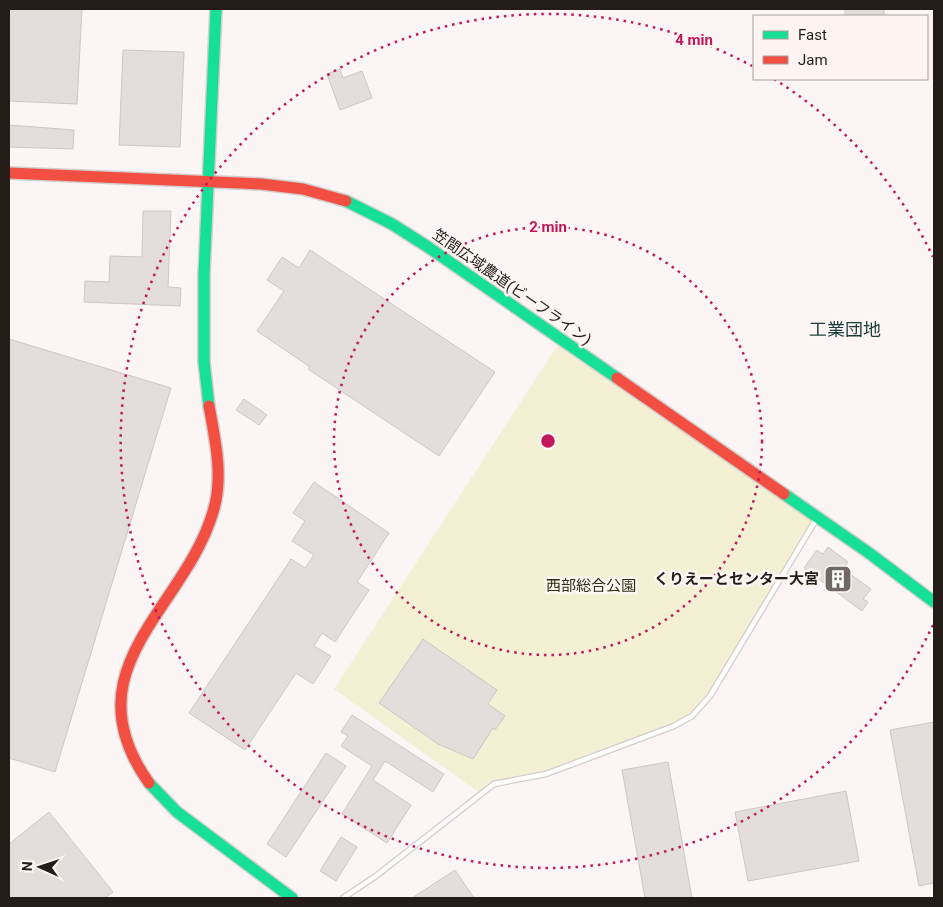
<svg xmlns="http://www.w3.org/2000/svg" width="943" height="907" viewBox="0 0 943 907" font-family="Roboto,'Noto Sans JP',sans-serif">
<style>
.green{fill:#f3f0d4}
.building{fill:#e3dedb;stroke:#cdc8c5}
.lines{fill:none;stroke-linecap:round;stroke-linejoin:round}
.lane-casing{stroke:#d3cdcb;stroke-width:7}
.fast-casing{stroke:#d3cdcb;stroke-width:14}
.jam-casing{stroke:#d3cdcb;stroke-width:14}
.lane{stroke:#fefefe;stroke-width:4.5}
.fast{stroke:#16e098;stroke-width:11}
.jam{stroke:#f24e42;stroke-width:11}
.ring{fill:none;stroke:#c2185b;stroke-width:2.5;stroke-dasharray:2.5 5}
.labels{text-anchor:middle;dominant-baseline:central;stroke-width:5;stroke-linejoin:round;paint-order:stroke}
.street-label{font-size:15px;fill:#231c19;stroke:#fef5f2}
.poi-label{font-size:15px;font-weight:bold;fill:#231c19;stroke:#fef5f2;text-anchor:end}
.park-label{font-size:15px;fill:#302f12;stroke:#fef5f2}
.quarter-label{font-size:18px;fill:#1a3d3e;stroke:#fef5f2}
.centre{fill:#c2185b;stroke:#fef5f2;stroke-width:2.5}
.ring-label{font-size:15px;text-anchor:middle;font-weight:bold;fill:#c2185b;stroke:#fef5f2;stroke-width:5;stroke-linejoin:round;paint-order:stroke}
</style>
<rect width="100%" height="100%" fill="#fbf6f5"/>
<path class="green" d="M561,340L818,517L701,707L674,726L546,774L504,781L480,793L334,689Z"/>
<g class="building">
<path d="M9,9H82L77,104L9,101Z"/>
<rect x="845" y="9" width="39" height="7"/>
<path d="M123,50L184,52L180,147L119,145Z"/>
<path d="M340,69L343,78L362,71L372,98L340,110L327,74Z"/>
<path d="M9,125L74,130L73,149L9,147Z"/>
<path d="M143,211H171L168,287L181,288L180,306L84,302L85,281L109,282L110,256L142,257Z"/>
<path d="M310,250L495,372L439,456L308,369L310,367L257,331L284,291L267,280L282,257L299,268Z"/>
<path d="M9,339L171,388L55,772L9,758Z"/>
<path d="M244,399L267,415L259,425L236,410Z"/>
<path d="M314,482L389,533L357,582L369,590L335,642L322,633L314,646L331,656L313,684L296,673L245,750L189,713L291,559L305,568L314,555L292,541L305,521L293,513Z"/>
<path d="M828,547L848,562L843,569L871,589L863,599L868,602L862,611L804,568L817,550L823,554Z"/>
<path d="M423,639L497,690L488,704L505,716L495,730L493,728L473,759L438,744L379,703Z"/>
<path d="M352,715L444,774L433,792L385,761L373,780L411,805L387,843L342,814L372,766L341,746L348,736L341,732Z"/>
<path d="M934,722V883L919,886L890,730Z"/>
<path d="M326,753L346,766L286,857L267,844Z"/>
<path d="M668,762L692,898H645L622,770Z"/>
<path d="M846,791L859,861L748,881L735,812Z"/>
<path d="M49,812L113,892L105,898H9V844Z"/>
<path d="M341,837L357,847L336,881L320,871Z"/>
<path d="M455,870L474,898H412Z"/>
</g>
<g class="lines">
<defs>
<path id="lane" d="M343,898L376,876L494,784L546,774L674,726L692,716L710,696L817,518"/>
<g id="fast">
<path d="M346,201L392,224L428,247L617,378"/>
<path d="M209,406L204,362V274L216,9"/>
<path d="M784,494L869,553L934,602"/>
<path d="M149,783L177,812L292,898"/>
</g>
<g id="jam">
<path d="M9,173L261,184L303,189L346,201"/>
<path d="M617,378L784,494"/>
<path d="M149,783C68,669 184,610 213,512C224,478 215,439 209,406"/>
</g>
</defs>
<use href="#lane" class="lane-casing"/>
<use href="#fast" class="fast-casing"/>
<use href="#jam" class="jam-casing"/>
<use href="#lane" class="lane"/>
<use href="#fast" class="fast"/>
<use href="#jam" class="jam"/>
</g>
<g class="ring">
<circle cx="548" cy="441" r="214"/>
<path d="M933 625A427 427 0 1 1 752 66M774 79A427 427 0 0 1 933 257"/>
</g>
<defs>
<symbol id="building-square" viewBox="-11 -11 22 22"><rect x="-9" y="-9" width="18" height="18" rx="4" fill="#6f6866" stroke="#fef5f2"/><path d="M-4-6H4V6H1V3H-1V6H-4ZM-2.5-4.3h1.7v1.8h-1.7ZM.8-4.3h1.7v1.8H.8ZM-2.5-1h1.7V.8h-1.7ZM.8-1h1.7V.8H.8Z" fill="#fff"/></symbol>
</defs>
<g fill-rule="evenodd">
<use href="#building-square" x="822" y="563" width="32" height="32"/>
</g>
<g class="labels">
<g class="street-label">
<text transform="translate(512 287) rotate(35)">笠間広域農道(ビーフライン)</text>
</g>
<g class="poi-label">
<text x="819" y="579">くりえーとセンター大宮</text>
</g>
<g class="park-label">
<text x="591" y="586">西部総合公園</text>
</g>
<g class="quarter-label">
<text x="845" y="329">工業団地</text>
</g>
</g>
<circle cx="548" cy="441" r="8" class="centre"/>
<g class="ring-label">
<text x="694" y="45">4 min</text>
<text x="548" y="232">2 min</text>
</g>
<rect width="943" height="907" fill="none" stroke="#231c19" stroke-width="20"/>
<rect x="753" y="15" width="175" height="65" fill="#fef5f2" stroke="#a69e9b"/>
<rect x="763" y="31" width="25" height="8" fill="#16e098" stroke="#a69e9b"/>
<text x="798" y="40" font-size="15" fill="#231c19">Fast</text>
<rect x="763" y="56" width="25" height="8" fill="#f24e42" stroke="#a69e9b"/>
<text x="798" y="65" font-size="15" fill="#231c19">Jam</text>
<g transform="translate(40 867) rotate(273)" stroke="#fef5f2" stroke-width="4" paint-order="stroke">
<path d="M0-4L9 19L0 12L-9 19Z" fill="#231c19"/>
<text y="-8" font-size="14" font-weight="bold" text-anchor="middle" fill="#231c19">N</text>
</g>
</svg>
